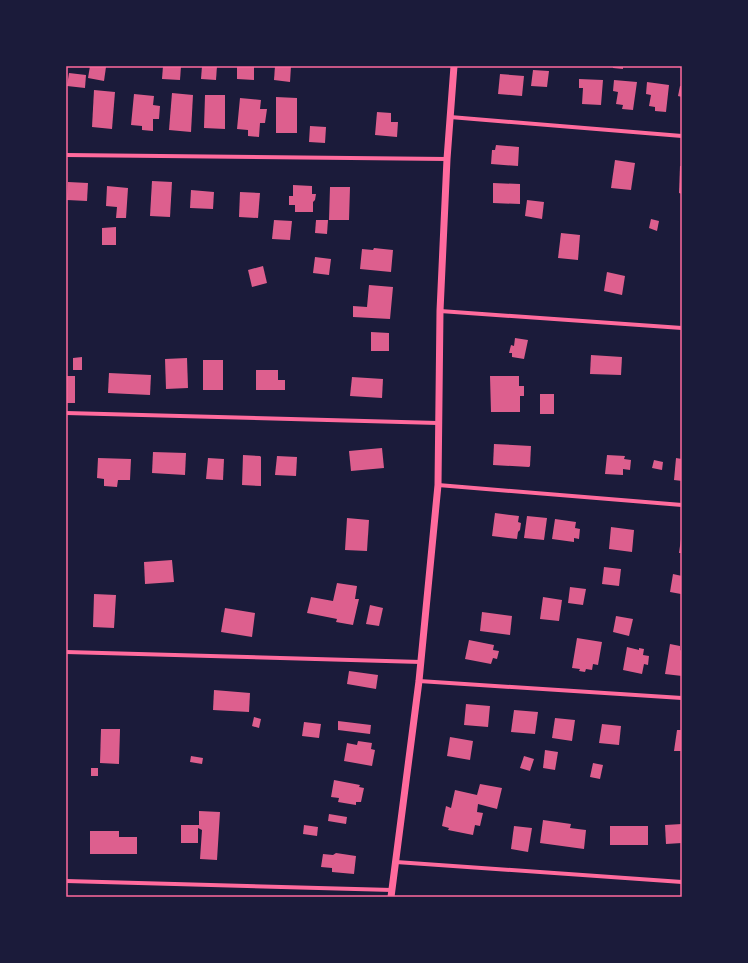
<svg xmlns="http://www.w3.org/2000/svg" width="748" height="963" viewBox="0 0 748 963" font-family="Cabin,sans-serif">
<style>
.building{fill:#dd5f8e}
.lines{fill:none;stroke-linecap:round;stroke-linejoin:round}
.minor{stroke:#ff6b9d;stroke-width:4}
.tertiary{stroke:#ff6b9d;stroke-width:7}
.neatline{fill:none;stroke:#ff6b9d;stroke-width:1.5}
</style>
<rect width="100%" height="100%" fill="#1b1b3a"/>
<g class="building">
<path d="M90,66L106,67L104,81L88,78Z"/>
<path d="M163,66H181L180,80L162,79Z"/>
<path d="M202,66H217L216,80L201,79Z"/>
<path d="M237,66H254V80L237,79Z"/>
<path d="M275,66H291L290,82L274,80Z"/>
<path d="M613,66H623V69L613,68Z"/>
<path d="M533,70L549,71L547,87L531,86Z"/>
<path d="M69,73L86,75L85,88L67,86Z"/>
<path d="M500,74L524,76L522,96L498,94Z"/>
<path d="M579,79L603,80L601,105L582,104L583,88H579Z"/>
<path d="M614,80L637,82L633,110L622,109L623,105L616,104L618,92L613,91Z"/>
<path d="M647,82L669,85L666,112L655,111V107L649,106L651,95L646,94Z"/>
<path d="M680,86H682V97L678,96Z"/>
<path d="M94,90L115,92L112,129L92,127Z"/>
<path d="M172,93L193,95L191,132L169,130Z"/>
<path d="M134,94L154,96L153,105L160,106L159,119H153V131L142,130V126L131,125Z"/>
<path d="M205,95H225V129L204,128Z"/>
<path d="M276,97L297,98V133H276Z"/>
<path d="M240,98L261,100L260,109H267L265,123H260L259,137L248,136V130L237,129Z"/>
<path d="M377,112L391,113V122H398L397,137L375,135Z"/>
<path d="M310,126L326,127L325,143L309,142Z"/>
<path d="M496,145L519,147L518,166L491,164L492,150H495Z"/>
<path d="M615,160L635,163L631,190L611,188Z"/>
<path d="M680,166H682V194L679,193Z"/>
<path d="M152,181L172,182L170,217L150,216Z"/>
<path d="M68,182L88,183L87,201L67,200Z"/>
<path d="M493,183L520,184V204L493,203Z"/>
<path d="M293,185L312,186V194H316L315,200L313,202V212H295V205H289V196H293Z"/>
<path d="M107,186L128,188L126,218H116L117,207L106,206Z"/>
<path d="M330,187H350L349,220H329Z"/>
<path d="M191,190L214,192L213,209L190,208Z"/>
<path d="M240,192L260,193L258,218L239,217Z"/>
<path d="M527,200L544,202L542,219L525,216Z"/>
<path d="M651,219L659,221L657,231L649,228Z"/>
<path d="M274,220L292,221L290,240L272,239Z"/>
<path d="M316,220H328L327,234L315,233Z"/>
<path d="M116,227V245H102V228Z"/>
<path d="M561,233L580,235L578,260L558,258Z"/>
<path d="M374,248L393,250L391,272L360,269L362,249L373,250Z"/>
<path d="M315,257L331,259L329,275L313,273Z"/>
<path d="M263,266L267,283L252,287L248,270Z"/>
<path d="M607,272L625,276L622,295L604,291Z"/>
<path d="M369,285L393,287L390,319L353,317V306L367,307Z"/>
<path d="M371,332L389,333V351H371Z"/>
<path d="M515,338L528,340L524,359L512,357V353H509L511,345L514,346Z"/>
<path d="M591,355L622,357L621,375L590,374Z"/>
<path d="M82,357V370H73V358Z"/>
<path d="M187,358L188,388L166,389L165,359Z"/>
<rect x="203" y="360" width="20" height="30"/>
<path d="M256,370H278V380H285V390H256Z"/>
<path d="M109,373L151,375L150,395L108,393Z"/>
<rect x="66" y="376" width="9" height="27"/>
<path d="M490,376H519V386H524V396H520V412H491Z"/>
<path d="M352,377L383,379L382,398L350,396Z"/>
<rect x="540" y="394" width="14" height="20"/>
<path d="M494,444L531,446L530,466L529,467L493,465Z"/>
<path d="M382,448L384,468L351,471L349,451Z"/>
<path d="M153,452L186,453L185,475L152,473Z"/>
<path d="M243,455L260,456L261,457V486L242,485Z"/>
<path d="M607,455L625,456L624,459L631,460L630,470L623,469V475L605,474Z"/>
<path d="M277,456L297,457L296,476L275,475Z"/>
<path d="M98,458L131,459L130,480H118L117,487L104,486V479L97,478Z"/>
<path d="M208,458L224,459L223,480L206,479Z"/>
<path d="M676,458L682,459V481L674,480Z"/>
<path d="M654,460L663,462L662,470L652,468Z"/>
<path d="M495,513L519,516L518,522L521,523L520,530L518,532L517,539L492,536Z"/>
<path d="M527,516L547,518L544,540L524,538Z"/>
<path d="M347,518L369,520L367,551L345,550Z"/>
<path d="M555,519L576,522L575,528L580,529L579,539L574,538V542L552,539Z"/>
<path d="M611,527L634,530L632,552L609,549Z"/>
<path d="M681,539H682V553H679Z"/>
<path d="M172,560L174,582L145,584L144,562Z"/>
<path d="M604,567L621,569L619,586L602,584Z"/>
<path d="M673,574L682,576L681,594L670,592Z"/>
<path d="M337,583L357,586L355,599H359L353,625L336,622L337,619L307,613L311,597L333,601Z"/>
<path d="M570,587L586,589L583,605L568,603Z"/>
<path d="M94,594L116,595L114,628L93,627Z"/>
<path d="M543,597L562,600L559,621L540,619Z"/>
<path d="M370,605L383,608L379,626L366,624Z"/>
<path d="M225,608L255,613L252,637L221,632Z"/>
<path d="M482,612L512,616L510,635L480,631Z"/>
<path d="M616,616L633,619L629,636L613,632Z"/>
<path d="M577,638L602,642L598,665L593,664L592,670L586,669L585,672L579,671L580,669L572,668Z"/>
<path d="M469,640L494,645L493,650L499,651L497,659L493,658L491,664L465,659Z"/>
<path d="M670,644L680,646V650L682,651V676L665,674Z"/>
<path d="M627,647L639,650V648L644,649L643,655L649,656L648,665L644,664L642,674L623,670Z"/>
<path d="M349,671L378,675L376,689L347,684Z"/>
<path d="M214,690L250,693L249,712L213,710Z"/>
<path d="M466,704L490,706L488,727L464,725Z"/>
<path d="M514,710L538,712L535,734L511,732Z"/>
<path d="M254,717L261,719L259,728L252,726Z"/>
<path d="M555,718L575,720L572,741L552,738Z"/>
<path d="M338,721L371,725L370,734L338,730Z"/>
<path d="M304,722L321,724L319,738L302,736Z"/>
<path d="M602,724L621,726L619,745L599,743Z"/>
<path d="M101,729H120L119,764L100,763Z"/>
<path d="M677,730H682V751H674Z"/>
<path d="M450,737L473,741L470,760L447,756Z"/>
<path d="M358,741L372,743L371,749L375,750L372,766L344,761L347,743L357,745Z"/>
<path d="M545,750L558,752L555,770L543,768Z"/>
<path d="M191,756L203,758L202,764L190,762Z"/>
<path d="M524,756L534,759L530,771L520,768Z"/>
<path d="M593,763L603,765L600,779L590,777Z"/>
<rect x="91" y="768" width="7" height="8"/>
<path d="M334,780L360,785L359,787L364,788L361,802H356V805L338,802L339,798L331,797Z"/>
<path d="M480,784L502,788L497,809L478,804L477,812L483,813L480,826L475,825L473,835L448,830L449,828L442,826L446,806L451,808L455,790L477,795Z"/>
<path d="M199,811L220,812L217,860L200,859L202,830L198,828V843H181V825H199Z"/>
<path d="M329,814L347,817L346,824L328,821Z"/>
<path d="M543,820L571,824L570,828L586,830L584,849L540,843Z"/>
<path d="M682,824V843L666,844L665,825Z"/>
<path d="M304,825L318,827L317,836L303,834Z"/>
<path d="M514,826L532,828L528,852L511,849Z"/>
<rect x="610" y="826" width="38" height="19"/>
<path d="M90,831H119V837H137V854H90Z"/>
<path d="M336,853L356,856L354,874L332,872V868L321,867L323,854L333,855Z"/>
</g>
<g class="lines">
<g class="minor">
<path d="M450,117L682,136"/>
<path d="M66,155L447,159"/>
<path d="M440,311L682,328"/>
<path d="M66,413L438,423"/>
<path d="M438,485L682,505"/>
<path d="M66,652L421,662"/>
<path d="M419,681L682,698"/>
<path d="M396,862L682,882"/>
<path d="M66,881L392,890"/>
</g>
<path class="tertiary" d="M391,897L419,681L438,485L440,311L447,159L454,66"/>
</g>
<rect width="748" height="963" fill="none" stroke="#1b1b3a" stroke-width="134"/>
<rect x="67" y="67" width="614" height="829" class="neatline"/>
</svg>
